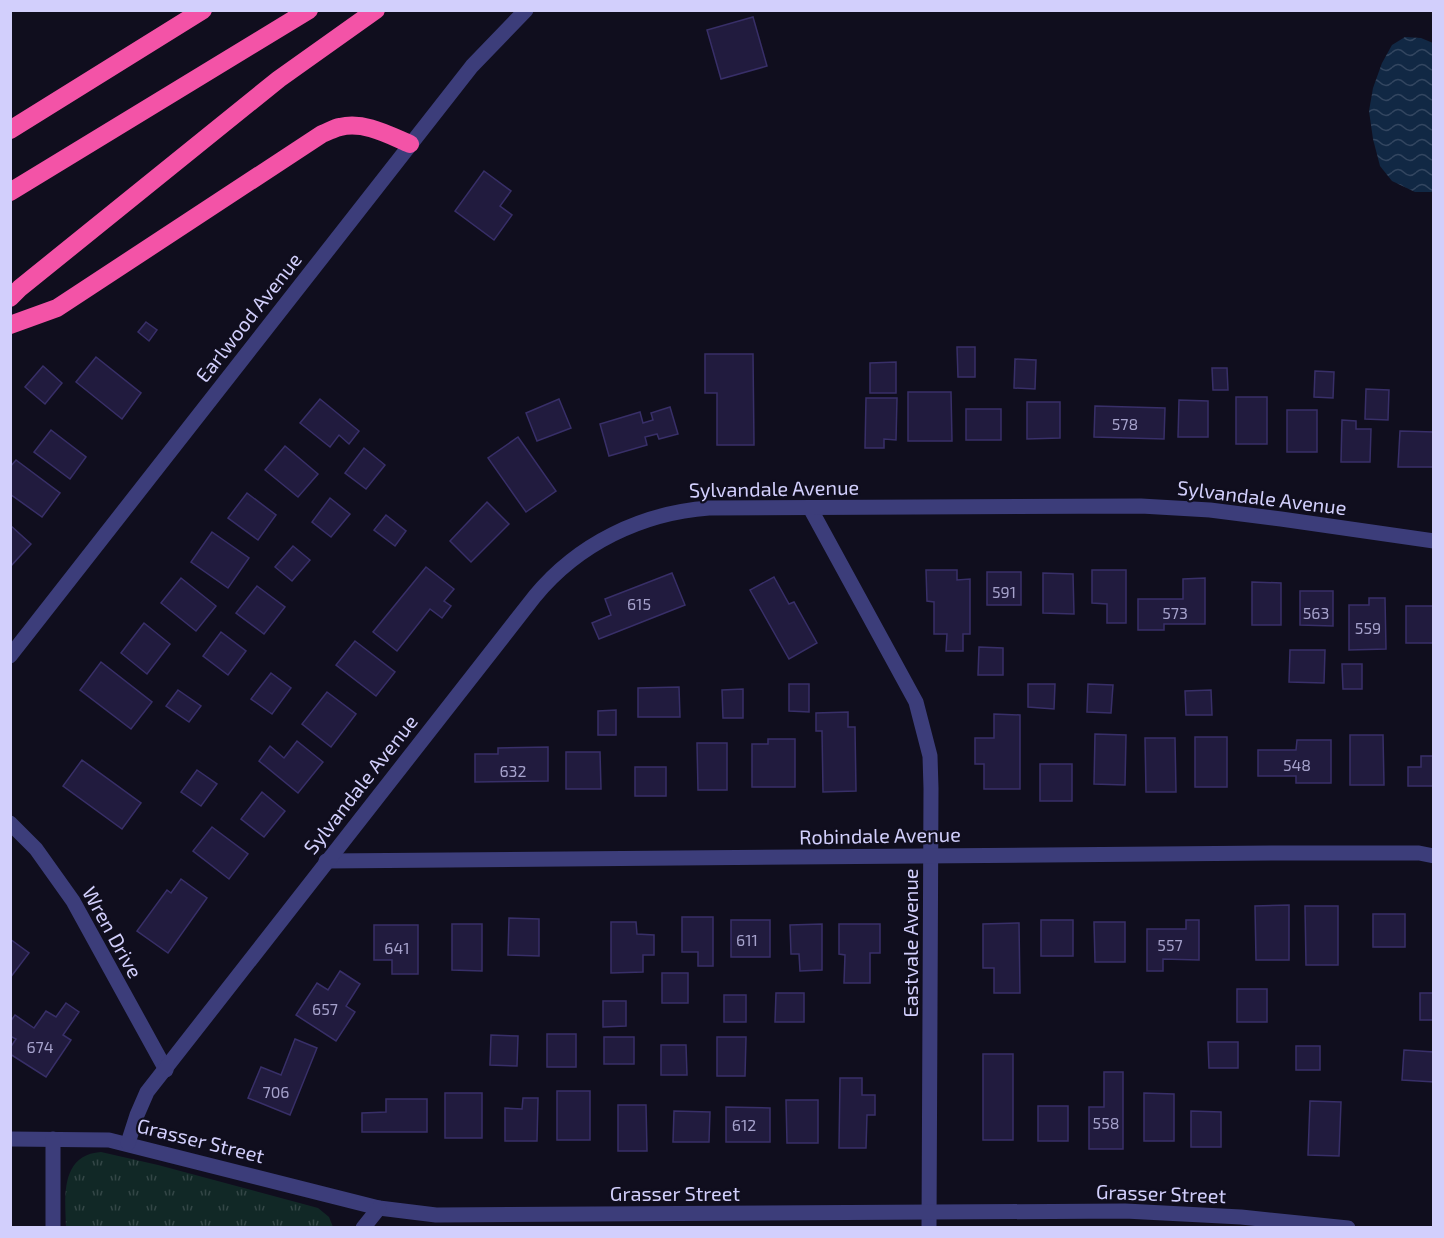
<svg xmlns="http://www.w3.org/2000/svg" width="1444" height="1238" viewBox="0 0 1444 1238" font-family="'Exo 2',sans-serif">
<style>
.park{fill:url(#park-tufts)}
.water{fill:url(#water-waves)}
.building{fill:#211b3e;stroke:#382f68;stroke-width:1.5}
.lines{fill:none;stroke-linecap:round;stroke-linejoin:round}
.minor{stroke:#3c3d7a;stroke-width:15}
.highway{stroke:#f353a7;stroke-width:18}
.labels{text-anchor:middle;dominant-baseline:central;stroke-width:4.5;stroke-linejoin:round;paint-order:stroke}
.number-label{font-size:16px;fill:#a6a2cc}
.street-label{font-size:20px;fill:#d2cffc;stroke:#100e1e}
</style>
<defs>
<pattern id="park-tufts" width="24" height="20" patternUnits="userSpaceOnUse" patternTransform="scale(1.5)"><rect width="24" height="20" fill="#112826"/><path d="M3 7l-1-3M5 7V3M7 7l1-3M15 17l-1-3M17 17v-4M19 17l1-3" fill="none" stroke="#334646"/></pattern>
<pattern id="water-waves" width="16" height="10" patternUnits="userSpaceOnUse" patternTransform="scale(1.5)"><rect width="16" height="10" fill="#112844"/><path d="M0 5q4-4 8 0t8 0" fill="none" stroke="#334660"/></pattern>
</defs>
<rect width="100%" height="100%" fill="#100e1e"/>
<path class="park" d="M101,1152L158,1165L318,1208L329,1217L333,1227H66C65,1197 60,1155 101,1152Z"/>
<path class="water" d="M1405,37L1421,38L1433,43V192H1415L1392,181L1380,166L1373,139L1369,111L1373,88L1382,63L1392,45Z"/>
<g class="building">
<path d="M753,17L767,66L721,79L707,30Z"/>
<path d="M484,171L511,191L500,206L512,215L494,240L455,211Z"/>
<path d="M146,322L157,330L149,341L138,332Z"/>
<path d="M957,347H975V377H958Z"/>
<path d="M705,354H753L754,445H717V393H705Z"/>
<path d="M96,357L141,393L122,419L76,382Z"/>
<path d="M1015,359L1036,360L1035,389L1014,388Z"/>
<path d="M896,362V393H870V363Z"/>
<path d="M43,366L62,383L45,404L25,387Z"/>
<path d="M1212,368H1227L1228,390H1213Z"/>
<path d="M1315,371L1334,372L1333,398L1314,397Z"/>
<path d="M1366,389L1389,390L1388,420L1365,419Z"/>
<path d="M908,392H951L952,441H908Z"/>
<rect x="1236" y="397" width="31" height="47"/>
<path d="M866,398H897L896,440L884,439V448H865Z"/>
<path d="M320,399L359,431L349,444L339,435L330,447L300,423Z"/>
<path d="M559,399L571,428L537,441L526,413Z"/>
<path d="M1179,400L1208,401V437H1178Z"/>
<path d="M1027,402H1060V438L1027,439Z"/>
<path d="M1095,406L1165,408L1164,439L1094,437Z"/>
<path d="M670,407L678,434L659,439L657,434L645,437L647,445L609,456L600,424L640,412L643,423L653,420L651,413Z"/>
<rect x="966" y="409" width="35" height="31"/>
<rect x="1287" y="410" width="30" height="42"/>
<path d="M1342,420L1356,421V429H1371L1370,462H1341Z"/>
<path d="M51,430L86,457L70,479L34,452Z"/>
<path d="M1400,431L1434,432V467H1398Z"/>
<path d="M518,437L556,491L526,512L488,458Z"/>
<path d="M285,446L318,474L298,497L265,470Z"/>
<path d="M364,448L385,465L366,489L345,473Z"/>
<path d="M16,460L60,493L42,517L10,494V467Z"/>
<path d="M247,493L276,515L258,540L228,518Z"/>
<path d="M330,498L350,514L331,537L312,522Z"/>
<path d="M487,502L509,524L471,562L450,541Z"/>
<path d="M386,515L406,531L395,546L374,530Z"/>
<path d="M10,525L31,544L10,567Z"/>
<path d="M212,532L249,558L228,588L191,562Z"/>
<path d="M293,546L310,560L292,581L275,567Z"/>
<path d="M426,567L454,589L444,601L451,606L442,618L430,609L397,651L373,632Z"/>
<path d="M926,570H957V580L970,579V634H963V651H946L947,634H934V602L927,601Z"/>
<path d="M1092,570H1126V623H1107V604L1092,603Z"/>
<rect x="987" y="572" width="34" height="33"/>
<path d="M672,573L685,605L599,639L592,623L611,615L605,599Z"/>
<path d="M1043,573L1073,574L1074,614L1043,613Z"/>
<path d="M774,577L789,604L794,602L817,643L789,659L750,590Z"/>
<path d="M181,578L216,606L196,631L161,603Z"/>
<path d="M1205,578V624H1164V630H1138V599H1183V579Z"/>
<path d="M1252,582L1281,583V625H1252Z"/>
<path d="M257,586L285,607L264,634L236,613Z"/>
<path d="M1300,591H1333V626L1300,625Z"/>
<path d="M1369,598H1385L1386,649L1349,650V605H1369Z"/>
<rect x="1406" y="606" width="28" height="37"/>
<path d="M144,623L170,644L147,674L121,653Z"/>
<path d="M221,632L246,651L228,675L203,656Z"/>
<path d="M355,641L395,672L376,696L336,665Z"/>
<path d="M979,647L1003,648V675H978Z"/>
<path d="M1290,650H1325L1324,683L1289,682Z"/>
<path d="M101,662L152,702L131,729L80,690Z"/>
<path d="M1342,664H1362V689H1343Z"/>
<path d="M271,673L291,688L272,714L251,699Z"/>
<path d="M789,684H809V712L789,711Z"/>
<path d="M1028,684H1055L1054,709L1028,707Z"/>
<path d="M1088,684L1113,685L1111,713L1087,712Z"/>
<path d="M679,687L680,717H638V688Z"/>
<path d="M743,689V718H723L722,690Z"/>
<path d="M178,690L201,706L189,722L166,706Z"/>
<path d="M1211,690L1212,715H1186L1185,691Z"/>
<path d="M327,692L356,714L331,747L302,724Z"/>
<path d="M616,710V735H598V711Z"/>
<path d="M848,712V727H855L856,791L823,792L822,731H816V713Z"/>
<path d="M994,714L1020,715V789H984V764H975V738H994Z"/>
<path d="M1095,734L1126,735L1125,785L1094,784Z"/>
<path d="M1350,735H1383L1384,785H1350Z"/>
<rect x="1195" y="737" width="32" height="50"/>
<path d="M1145,738H1175L1176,792H1146Z"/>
<path d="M768,739H795V787H752V744H768Z"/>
<path d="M1297,740H1331V783H1296V776H1258V750H1296Z"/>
<path d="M297,741L323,762L298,793L259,761L270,746L284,758Z"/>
<path d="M697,743H727V790H698Z"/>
<path d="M548,747V781L475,782V754H498V748Z"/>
<path d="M566,752H600L601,789H566Z"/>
<path d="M1421,756H1434V786H1408V767H1421Z"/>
<path d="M82,760L141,803L122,829L63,786Z"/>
<rect x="1040" y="764" width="32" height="37"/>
<rect x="635" y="767" width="31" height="29"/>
<path d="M197,770L217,784L201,806L181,792Z"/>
<path d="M262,792L285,811L264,837L241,819Z"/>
<path d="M212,827L248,854L229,879L193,851Z"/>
<path d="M181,879L207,898L168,953L137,931L167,890L171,893Z"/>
<path d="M1289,905V960H1256L1255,906Z"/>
<path d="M1305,906H1338V965H1306Z"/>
<rect x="1373" y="914" width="32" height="33"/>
<path d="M682,917H713V966H698V952H682Z"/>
<path d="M509,918L539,919V956L508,955Z"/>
<rect x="731" y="920" width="39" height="37"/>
<rect x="1041" y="920" width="32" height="36"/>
<path d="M1186,920H1199V960L1163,959V971H1147V929H1186Z"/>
<path d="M611,922H636L637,934L654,935V955H643V972L611,973Z"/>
<path d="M1094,922H1125V962H1095Z"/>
<path d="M1019,923L1020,993H994V968H983V924Z"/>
<path d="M452,924H482V971L452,970Z"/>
<path d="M822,924V970L800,971L799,954H791L790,925Z"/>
<path d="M839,924H880V953H870V983H844L845,955L839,954Z"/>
<path d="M374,925H418V974H392V960H374Z"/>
<path d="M10,939L29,953L10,978Z"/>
<path d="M340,971L360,984L346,1006L355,1012L336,1041L296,1015L317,983L328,990Z"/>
<rect x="662" y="973" width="26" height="30"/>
<rect x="1237" y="989" width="30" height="33"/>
<path d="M776,993H804V1022H775Z"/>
<rect x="1420" y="993" width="14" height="27"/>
<rect x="724" y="995" width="22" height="27"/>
<path d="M603,1001H626V1026L603,1027Z"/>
<path d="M66,1003L79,1012L63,1035L71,1040L46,1077L10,1054V1048L16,1039L10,1036V1022L15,1015L34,1028L46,1011L56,1017Z"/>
<rect x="547" y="1034" width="29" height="33"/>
<path d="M491,1035L518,1036L517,1066L490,1065Z"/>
<rect x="604" y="1037" width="30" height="27"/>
<path d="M717,1037H746L745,1076H717Z"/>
<path d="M295,1039L317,1048L290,1115L248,1098L261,1067L281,1075Z"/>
<path d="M1208,1042H1238V1068H1209Z"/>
<path d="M661,1045H686L687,1075H661Z"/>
<rect x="1296" y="1046" width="24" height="24"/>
<path d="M1404,1050L1434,1052V1082L1402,1080Z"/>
<rect x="983" y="1054" width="30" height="86"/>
<path d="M1104,1072H1123V1149H1089V1107H1104Z"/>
<path d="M840,1078H862V1095H875V1115H867L866,1148H839Z"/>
<rect x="557" y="1091" width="33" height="49"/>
<rect x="445" y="1093" width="37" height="45"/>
<path d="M1144,1093L1174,1094V1141H1144Z"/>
<path d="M523,1098H538L537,1141H505V1108L522,1109Z"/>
<path d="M386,1099H427V1132H362V1113L386,1112Z"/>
<path d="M786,1100H818V1143H787Z"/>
<path d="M1310,1101L1341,1102L1339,1156L1308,1155Z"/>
<path d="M618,1105H646L647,1151H618Z"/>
<rect x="1038" y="1106" width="30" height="35"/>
<path d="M726,1107L770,1108V1142H726Z"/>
<path d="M674,1111L710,1112L709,1142H673Z"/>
<path d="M1191,1111L1221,1112V1147H1191Z"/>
</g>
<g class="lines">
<g class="minor">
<path d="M810,508L916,702L930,756L931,788L929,1228"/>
<path d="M10,656L472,66L526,10"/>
<path d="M10,823L36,849L73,901L166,1070"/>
<path d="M326,861L1274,853H1419L1434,856"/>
<path d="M10,1139L109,1140L379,1208L436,1215L1125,1211L1241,1217L1348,1228"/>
<path d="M128,1143L137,1115L147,1092L535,596C578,544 641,513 709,508L1141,506L1210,510L1281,519L1434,541"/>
<path d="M53,1228V1139"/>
<path d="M363,1228L379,1208"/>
</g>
<g class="highway">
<path d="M10,130L203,10"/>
<path d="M10,192L309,10"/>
<path d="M10,298L20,288L279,79L376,10"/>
<path d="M10,325L57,308L322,134C328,132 334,128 340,127C364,121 389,135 410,144"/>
</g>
</g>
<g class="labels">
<g class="number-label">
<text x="1125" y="423">578</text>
<text x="1004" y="591">591</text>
<text x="639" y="603">615</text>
<text x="1175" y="612">573</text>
<text x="1316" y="612">563</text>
<text x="1368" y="627">559</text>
<text x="1297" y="764">548</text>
<text x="513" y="770">632</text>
<text x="747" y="939">611</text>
<text x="1170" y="944">557</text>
<text x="397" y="947">641</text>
<text x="325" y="1008">657</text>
<text x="40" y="1046">674</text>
<text x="276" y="1091">706</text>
<text x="1106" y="1122">558</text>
<text x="744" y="1124">612</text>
</g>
<g class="street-label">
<text transform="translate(248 317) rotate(-52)">Earlwood Avenue</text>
<text transform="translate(774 488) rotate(-1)">Sylvandale Avenue</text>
<text transform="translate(1262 497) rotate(7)">Sylvandale Avenue</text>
<text transform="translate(360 784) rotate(-52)">Sylvandale Avenue</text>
<text transform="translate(880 835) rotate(-1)">Robindale Avenue</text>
<text transform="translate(113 932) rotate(61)">Wren Drive</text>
<text transform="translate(910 943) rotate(-90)">Eastvale Avenue</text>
<text transform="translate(201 1140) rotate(14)">Grasser Street</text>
<text x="675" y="1193">Grasser Street</text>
<text transform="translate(1161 1193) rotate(2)">Grasser Street</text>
</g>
</g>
<rect width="1444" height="1238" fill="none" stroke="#d2cffc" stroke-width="24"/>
</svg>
